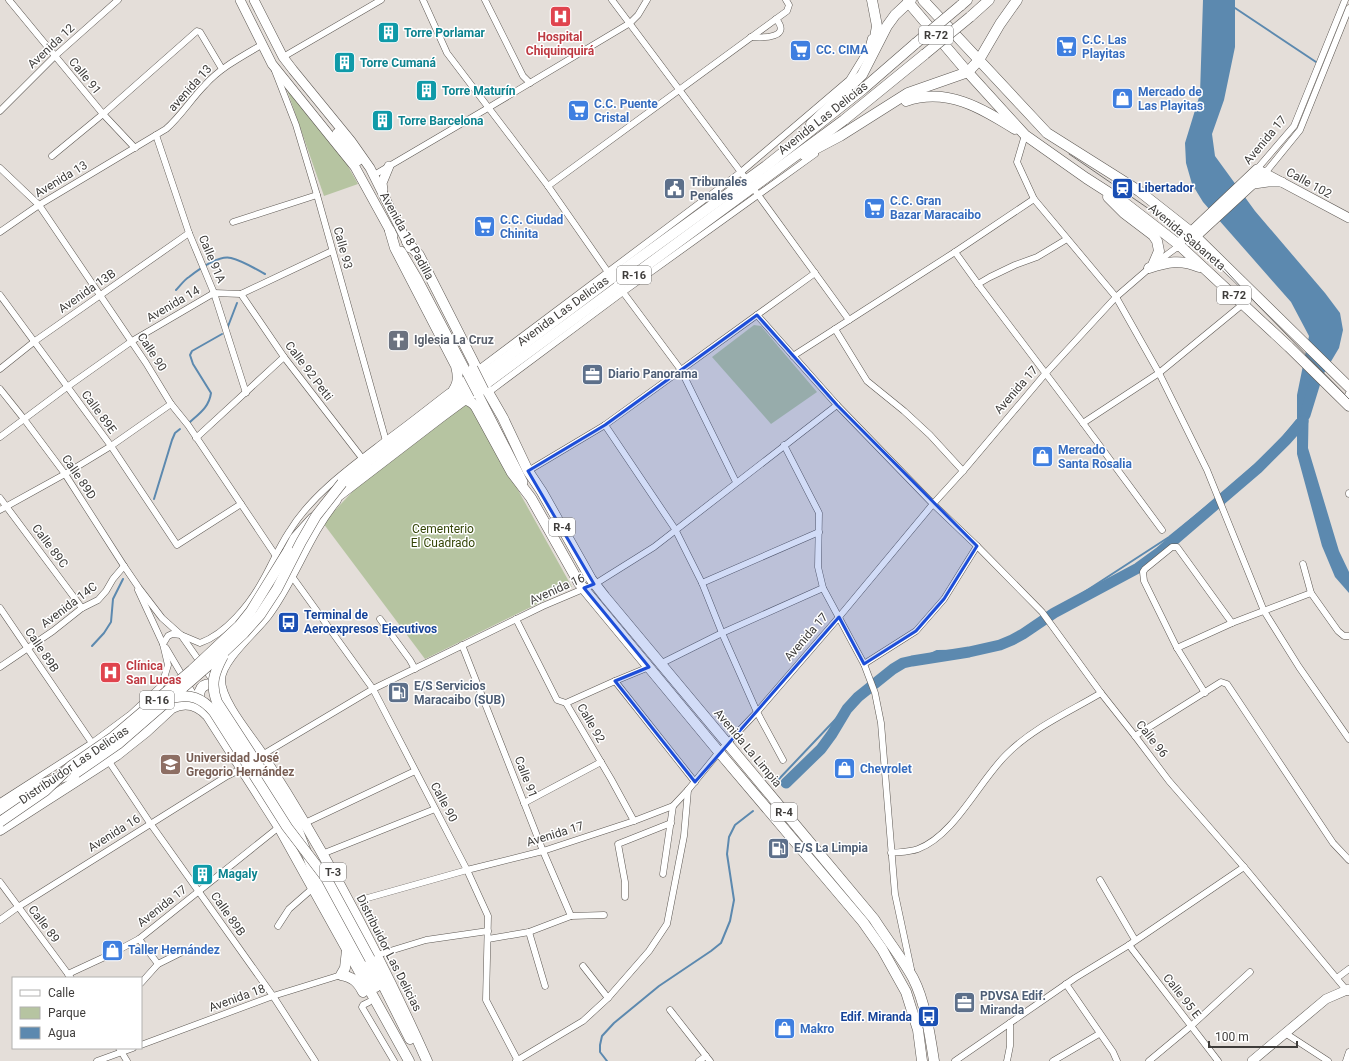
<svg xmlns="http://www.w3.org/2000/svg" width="1349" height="1061" viewBox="0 0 1349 1061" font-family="Roboto,sans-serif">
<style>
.green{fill:#b6c4a1}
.water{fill:#5c89af}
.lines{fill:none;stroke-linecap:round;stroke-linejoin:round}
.stream{stroke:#5c89af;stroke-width:2}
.river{stroke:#5c89af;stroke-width:11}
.street-casing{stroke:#5d5853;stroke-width:7}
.secondary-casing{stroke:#5d5853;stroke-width:10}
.primary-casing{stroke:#5d5853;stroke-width:11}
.street{stroke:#fff;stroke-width:6}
.secondary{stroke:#fff;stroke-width:9}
.primary{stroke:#fff;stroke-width:10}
.tram{stroke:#74716e;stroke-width:1}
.secondary-bridge-casing{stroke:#5d5853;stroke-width:10;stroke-linecap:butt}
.primary-bridge-casing{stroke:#5d5853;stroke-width:11;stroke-linecap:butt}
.secondary-bridge{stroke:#fff;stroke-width:9}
.primary-bridge{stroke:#fff;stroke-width:10}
.marked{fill:#1d4ed8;fill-opacity:0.2;stroke:#1d4ed8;stroke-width:3;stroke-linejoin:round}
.labels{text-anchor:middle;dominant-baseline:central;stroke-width:3;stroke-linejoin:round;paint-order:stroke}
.shield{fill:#fff;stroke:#787675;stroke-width:1}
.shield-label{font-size:11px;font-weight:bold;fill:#3e3c3a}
.culture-label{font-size:12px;font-weight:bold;fill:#0d838f;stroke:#fff;text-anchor:start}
.health-label{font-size:12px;font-weight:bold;fill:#be3a42;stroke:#fff}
.shop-label{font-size:12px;font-weight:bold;fill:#366cbe;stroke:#fff;text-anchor:start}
.street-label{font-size:12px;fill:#3e3c3a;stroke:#fff}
.service-label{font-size:12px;font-weight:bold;fill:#4e5e75;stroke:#fff;text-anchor:start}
.transit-label{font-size:12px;font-weight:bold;fill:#164399;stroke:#fff;text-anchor:start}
.worship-label{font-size:12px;font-weight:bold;fill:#5b616d;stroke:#fff;text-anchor:start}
.park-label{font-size:12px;fill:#344507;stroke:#fff}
.education-label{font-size:12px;font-weight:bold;fill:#785e54;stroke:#fff;text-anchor:start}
</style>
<rect width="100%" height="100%" fill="#e4ded9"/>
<g class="green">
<path d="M286,87L345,161L358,184L324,196Z"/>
<path d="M754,325L761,326L817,392L771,424L712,357Z"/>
<path d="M469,402L572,587L425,659L323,523L354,490Z"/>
</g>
<path class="water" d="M1203,0H1235V47L1224,100L1212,134L1215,156L1255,211L1325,293L1340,313L1343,330L1339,348L1317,385L1309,395L1308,448L1339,551L1349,572V593L1335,577L1322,546L1297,454V395L1309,336L1291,302L1203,202L1192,184L1186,163L1185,143L1200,94Z"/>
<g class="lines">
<g class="stream">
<path d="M1235,8L1316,62"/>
<path d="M176,290C180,286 184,280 189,277C198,270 219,255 231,258C243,261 254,268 265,274"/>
<path d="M227,329L237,303"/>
<path d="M190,422C200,413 209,407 211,393L193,364L190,355L192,351L222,334"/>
<path d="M1220,496L1275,447L1297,420"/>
<path d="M154,499L172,440L175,433L180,429"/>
<path d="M92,646L104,633L111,622L113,599L123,579"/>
<path d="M873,681L937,651L995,650L1169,537L1216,499"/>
<path d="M778,780L869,684"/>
<path d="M607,1061L600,1052V1045L602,1036L614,1023L659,986L711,951L721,943L730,921L734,900L727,854L729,837L735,825L753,811"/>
</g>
<g class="river">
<path d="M1305,415L1317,376"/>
<path d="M786,783L821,749L832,734L847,709L858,697L893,669L903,663L912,661L969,652L1000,645L1012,640L1023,634L1054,613L1138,568L1160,552L1258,468L1286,440L1303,421"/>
</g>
<defs>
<g id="street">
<path d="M9,0L103,114L52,156"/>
<path d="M423,0L447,53L548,186L610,275"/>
<path d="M485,0L523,76L530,83"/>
<path d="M612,0L743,175"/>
<path d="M751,37C763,38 792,38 776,19"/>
<path d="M283,57L381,0"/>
<path d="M275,71L296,125L317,195L386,441"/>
<path d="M0,111L55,56L118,0"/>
<path d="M156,135L189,233L214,293L246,393"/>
<path d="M1025,135L1017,162L1034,199L1116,297L1159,373L1207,470L1264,611L1299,667L1349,739"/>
<path d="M135,148L103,114L197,31L200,32L222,69"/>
<path d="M0,168L39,205L146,363L171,404L188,425L276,556"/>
<path d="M1257,169L1294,126L1345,0"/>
<path d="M1266,172L1300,130L1349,8"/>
<path d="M374,175L488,108L630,23L638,15L647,0"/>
<path d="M548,186L787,11L789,5L786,0"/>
<path d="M756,192L849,320"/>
<path d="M233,222L317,195"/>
<path d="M0,232L39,205L166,129C181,116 191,99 205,85C221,67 243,56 263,44"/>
<path d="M955,252L978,284L1083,423L1159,373L1243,304"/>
<path d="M617,284L681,370L736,482"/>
<path d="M978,284L990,277L1015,265L1037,257L1067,239"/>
<path d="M241,294L284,357L362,458"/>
<path d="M0,295L111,446L177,545L241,504"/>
<path d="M757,315L837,405L933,504L977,546L1042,612L1101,693L1135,736L1169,781L1244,867L1348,992"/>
<path d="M835,329L867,381L904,411L930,435L963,471"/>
<path d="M793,356L955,252L1034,199"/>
<path d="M0,369L35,341L189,233"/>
<path d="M456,386L741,172L849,80L868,49L871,38"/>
<path d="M0,389L24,419L65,474L124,566L139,588L162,618L181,635L214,682"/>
<path d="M489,392L623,292L815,154"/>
<path d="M1345,402L1349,393"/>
<path d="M1083,423L1162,530"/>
<path d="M605,425L675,529L702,583L722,633L757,712L783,760"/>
<path d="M0,437L67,387L132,341L214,293L241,294L332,251"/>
<path d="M196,438L284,357"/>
<path d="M784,445L819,513L818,567L823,588L864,664L875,693L881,723L895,894L911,969"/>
<path d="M528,471L605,425L815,273"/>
<path d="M1349,493V494"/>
<path d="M0,498L82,608"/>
<path d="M0,510L65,474L111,446L171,404"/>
<path d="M1303,564L1311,593"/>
<path d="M291,575L373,689L467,870L488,916L486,1000L518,1061"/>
<path d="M702,583L819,532"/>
<path d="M0,608L92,743"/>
<path d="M380,619L410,660L415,669"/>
<path d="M516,619L557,700L566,703L611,779L634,821"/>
<path d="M163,644L168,636L172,634L181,635L200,643C226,634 250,604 263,580C272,564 279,547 289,532C311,495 352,466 386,440C407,425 428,408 449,392"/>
<path d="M462,645L543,851L571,916"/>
<path d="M166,648L195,697"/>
<path d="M1177,648L1232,623L1311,593L1338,631L1344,636H1349"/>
<path d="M660,664L722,633L823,588"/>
<path d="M864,664L916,631L944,599L977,546"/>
<path d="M0,667L53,631L82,608L98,600L106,591L113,579L124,566"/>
<path d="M615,681L695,782"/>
<path d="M1205,693L1177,648L1144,581L1143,572L1145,569L1172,547H1177L1232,623"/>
<path d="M566,703L615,681L649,667"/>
<path d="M1135,736L1221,682L1227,684L1333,843L1349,860"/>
<path d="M262,755L373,689L543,606L595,584L654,547L837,405"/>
<path d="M108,760L150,823L273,996L315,1061"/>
<path d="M0,802L92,743L131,714L160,687L164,678L168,665L163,644L138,590"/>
<path d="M524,803L601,762"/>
<path d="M305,823L415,771"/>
<path d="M891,853C900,852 910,852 918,849C955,835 979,781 1007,754C1033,728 1069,712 1101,693"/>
<path d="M322,854L435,809"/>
<path d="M663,874L673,806"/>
<path d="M1100,880L1135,940"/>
<path d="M0,882L71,978"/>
<path d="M625,897V882L618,844L671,823"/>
<path d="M364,899L467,870L543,851L634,821L673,806L688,790L719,752L757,712L839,617L933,504L963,471L1045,374L1116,297L1153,265L1176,248H1182"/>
<path d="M0,920L18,907L227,776L235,772L244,771"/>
<path d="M278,926L289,909L313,888"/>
<path d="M529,932L545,986"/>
<path d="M139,939L158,964"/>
<path d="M488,939L529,932L571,916L604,915"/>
<path d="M1129,945L1218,1061"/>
<path d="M377,955L426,940L488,931"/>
<path d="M583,966L608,998"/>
<path d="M68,974L109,955L139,939L279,827"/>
<path d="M1337,978L1349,969"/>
<path d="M141,983L158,964L184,951"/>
<path d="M1066,984L1113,1052L1117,1061"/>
<path d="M369,1002L363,1005L362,1007L394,1061"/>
<path d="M670,1010L706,1056"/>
<path d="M1285,1033L1328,1061"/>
<path d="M141,1045L273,996L341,975"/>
<path d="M119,1048L127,1061"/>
<path d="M97,1061L133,1048"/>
<path d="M516,1061L583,1021L608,998L649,951L667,924L684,836L688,790"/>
<path d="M699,1061L706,1056L710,1061"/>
<path d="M955,1061L1075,978L1129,945L1244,867"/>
<path d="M1007,1061L1010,1046V1023"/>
<path d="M1053,1061L1099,1034"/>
<path d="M1149,1061L1191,1026L1250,972"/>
<path d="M1346,1061L1349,1052"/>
</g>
<g id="secondary">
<path d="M240,0L272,64L355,167L393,236"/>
<path d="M254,0L283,57L293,70L351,141L370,168L410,248"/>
<path d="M337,133L358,161"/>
<path d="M1254,184L1268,182H1282"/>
<path d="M383,190L382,183L389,166"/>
<path d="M1190,242L1266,172"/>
<path d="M1178,244L1257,169L1349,218"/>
<path d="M401,251L417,278L467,373"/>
<path d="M478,394L523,482"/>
<path d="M1252,1061L1326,999L1349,989"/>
</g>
<g id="primary">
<path d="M872,0L877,26L874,43"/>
<path d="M923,0L1047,133L1139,191L1191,232L1349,387"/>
<path d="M908,2L964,68L1025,135L1086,178L1125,203L1178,244L1289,347L1349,406"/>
<path d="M960,6L967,0"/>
<path d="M970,17L989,0"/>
<path d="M906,101C947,87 981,108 1015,129"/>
<path d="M811,124L862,75L887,26L895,15L911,0"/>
<path d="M804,155L840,136L908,93L968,72L979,60L1000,24L1017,0"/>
<path d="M1108,197L1124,213L1153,235L1157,241L1159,251L1153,265"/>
<path d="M390,231L395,248L456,366C460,381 457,387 448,398"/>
<path d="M407,242L419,255L480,375"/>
<path d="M1149,268C1167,262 1181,259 1199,267"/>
<path d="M484,385L503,418L528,471L542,492L591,579L605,597L874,919C886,938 902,958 913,978C925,1001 930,1035 934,1061"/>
<path d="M464,400C469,400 473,403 476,407L512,473L531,498L579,583L719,752L863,922L882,949L906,992L918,1030L922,1061"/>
<path d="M342,483L371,459L443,405L612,278L766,166L863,89L916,43"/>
<path d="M336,500C307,535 294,579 267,615C255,631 220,660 220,680C220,701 249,735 261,753C325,851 379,954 427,1061"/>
<path d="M329,503L441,417L844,120L925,54"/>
<path d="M288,551L295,538L313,518"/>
<path d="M201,707C197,697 198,683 212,684L220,690"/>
<path d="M260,768L295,823L318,883L376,987"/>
<path d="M0,810L42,784L76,773"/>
<path d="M0,830L117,755L146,732L172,708C186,701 198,705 208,716L279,827L409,1061"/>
<path d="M347,950L345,968L341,975C353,977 358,982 363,992"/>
<path d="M370,959L410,1039"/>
</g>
</defs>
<use href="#street" class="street-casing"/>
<use href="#secondary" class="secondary-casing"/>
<use href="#primary" class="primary-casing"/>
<use href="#street" class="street"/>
<use href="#secondary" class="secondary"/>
<use href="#primary" class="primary"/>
<path class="tram" d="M1069,154L1165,220L1199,245L1217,261L1254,301L1349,399"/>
<defs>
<g id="secondary-bridge">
<path d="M473,368L484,390"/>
<path d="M467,373L478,394"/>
</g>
<g id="primary-bridge">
<path d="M916,43L960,6"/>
<path d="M925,54L970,17"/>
<path d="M223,656C214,673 210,684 217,702L260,768"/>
<path d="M172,698C190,693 202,698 214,712L287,827L326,878L370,959"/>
<path d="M76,773L118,744L225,651L244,633L260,615L277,589L301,542L316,516L342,483"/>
<path d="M0,822L45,791L71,766L113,737L192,670L239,626L251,611L288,551"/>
</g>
</defs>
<use href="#secondary-bridge" class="secondary-bridge-casing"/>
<use href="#primary-bridge" class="primary-bridge-casing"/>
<use href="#secondary-bridge" class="secondary-bridge"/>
<use href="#primary-bridge" class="primary-bridge"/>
</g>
<path class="marked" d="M757,315L837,405L977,546L944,599L916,631L864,664L839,617L695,782L615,681L649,667L584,588L594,584L528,471L605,425Z"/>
<defs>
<symbol id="hospital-square" viewBox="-11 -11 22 22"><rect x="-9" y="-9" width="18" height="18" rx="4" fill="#e0444e" stroke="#fff"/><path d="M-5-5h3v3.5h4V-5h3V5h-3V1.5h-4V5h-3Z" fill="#fff"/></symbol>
<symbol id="building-square" viewBox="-11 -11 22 22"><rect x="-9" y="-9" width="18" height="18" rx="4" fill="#0f9aa8" stroke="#fff"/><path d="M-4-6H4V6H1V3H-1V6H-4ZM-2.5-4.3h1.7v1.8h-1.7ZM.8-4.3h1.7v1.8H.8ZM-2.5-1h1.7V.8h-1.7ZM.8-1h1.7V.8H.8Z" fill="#fff"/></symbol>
<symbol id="supermarket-square" viewBox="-11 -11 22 22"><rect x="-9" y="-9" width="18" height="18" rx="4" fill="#3f7fe0" stroke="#fff"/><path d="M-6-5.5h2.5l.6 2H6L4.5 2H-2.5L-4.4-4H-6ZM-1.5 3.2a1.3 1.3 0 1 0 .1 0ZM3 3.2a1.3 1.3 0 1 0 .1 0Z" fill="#fff"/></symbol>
<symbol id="shop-square" viewBox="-11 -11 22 22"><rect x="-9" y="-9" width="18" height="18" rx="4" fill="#3f7fe0" stroke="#fff"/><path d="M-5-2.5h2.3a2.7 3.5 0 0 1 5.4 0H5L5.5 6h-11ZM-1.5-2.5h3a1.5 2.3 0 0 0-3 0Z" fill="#fff"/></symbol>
<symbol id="station-square" viewBox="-11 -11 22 22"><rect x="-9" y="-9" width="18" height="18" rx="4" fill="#1a4fb4" stroke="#fff"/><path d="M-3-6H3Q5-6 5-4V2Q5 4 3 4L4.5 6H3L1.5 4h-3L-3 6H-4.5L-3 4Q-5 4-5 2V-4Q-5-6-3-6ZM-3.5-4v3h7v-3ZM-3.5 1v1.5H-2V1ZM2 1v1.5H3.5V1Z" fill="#fff"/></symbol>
<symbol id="civic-square" viewBox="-11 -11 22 22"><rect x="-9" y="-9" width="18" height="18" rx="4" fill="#5c6f8a" stroke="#fff"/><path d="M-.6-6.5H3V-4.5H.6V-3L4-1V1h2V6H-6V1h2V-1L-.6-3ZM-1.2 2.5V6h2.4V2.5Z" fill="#fff"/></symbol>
<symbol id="church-square" viewBox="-11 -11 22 22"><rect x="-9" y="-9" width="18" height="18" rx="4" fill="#6b7280" stroke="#fff"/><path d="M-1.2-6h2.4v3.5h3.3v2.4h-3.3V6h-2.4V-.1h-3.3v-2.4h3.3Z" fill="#fff"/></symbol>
<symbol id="office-square" viewBox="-11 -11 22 22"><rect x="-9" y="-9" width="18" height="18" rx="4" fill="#5c6f8a" stroke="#fff"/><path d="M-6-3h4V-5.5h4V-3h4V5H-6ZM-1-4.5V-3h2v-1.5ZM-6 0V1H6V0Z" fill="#fff"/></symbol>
<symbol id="bus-square" viewBox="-11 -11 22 22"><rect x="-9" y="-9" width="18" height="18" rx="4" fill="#1a4fb4" stroke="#fff"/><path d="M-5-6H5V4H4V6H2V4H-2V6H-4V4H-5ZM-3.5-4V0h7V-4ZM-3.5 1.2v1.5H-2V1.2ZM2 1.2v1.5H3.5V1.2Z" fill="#fff"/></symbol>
<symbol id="fuel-square" viewBox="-11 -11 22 22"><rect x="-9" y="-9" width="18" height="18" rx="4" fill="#5c6f8a" stroke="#fff"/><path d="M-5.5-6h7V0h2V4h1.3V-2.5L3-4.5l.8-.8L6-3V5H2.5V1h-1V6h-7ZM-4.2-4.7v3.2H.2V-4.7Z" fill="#fff"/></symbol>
<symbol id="university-square" viewBox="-11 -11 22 22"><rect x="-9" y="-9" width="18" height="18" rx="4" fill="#8d6e63" stroke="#fff"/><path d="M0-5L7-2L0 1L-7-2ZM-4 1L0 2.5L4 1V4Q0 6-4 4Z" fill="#fff"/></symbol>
</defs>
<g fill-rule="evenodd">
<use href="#hospital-square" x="548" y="4" width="25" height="25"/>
<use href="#building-square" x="376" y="20" width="25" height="25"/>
<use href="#supermarket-square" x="1054" y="34" width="25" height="25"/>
<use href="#supermarket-square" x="788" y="38" width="25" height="25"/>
<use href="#building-square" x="332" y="50" width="25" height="25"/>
<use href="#building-square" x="414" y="78" width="25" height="25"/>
<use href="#shop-square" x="1110" y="86" width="25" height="25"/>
<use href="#supermarket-square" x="566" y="98" width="25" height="25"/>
<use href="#building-square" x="370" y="108" width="25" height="25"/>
<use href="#station-square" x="1110" y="176" width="25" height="25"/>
<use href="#civic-square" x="662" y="176" width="25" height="25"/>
<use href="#supermarket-square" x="862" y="196" width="25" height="25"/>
<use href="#supermarket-square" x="472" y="214" width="25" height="25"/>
<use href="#church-square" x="386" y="328" width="25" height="25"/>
<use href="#office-square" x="580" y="362" width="25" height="25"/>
<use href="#shop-square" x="1030" y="444" width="25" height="25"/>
<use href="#bus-square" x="276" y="610" width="25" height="25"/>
<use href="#hospital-square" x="98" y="660" width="25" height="25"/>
<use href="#fuel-square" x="386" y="680" width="25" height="25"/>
<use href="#university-square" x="158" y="752" width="25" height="25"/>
<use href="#shop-square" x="832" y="756" width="25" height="25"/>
<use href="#fuel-square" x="766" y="836" width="25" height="25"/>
<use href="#building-square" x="190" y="862" width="25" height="25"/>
<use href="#shop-square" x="100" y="938" width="25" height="25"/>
<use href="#office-square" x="952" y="990" width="25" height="25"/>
<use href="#bus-square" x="916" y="1004" width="25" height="25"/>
<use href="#shop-square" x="772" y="1016" width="25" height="25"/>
</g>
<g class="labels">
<g class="shield">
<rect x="919" y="26" width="34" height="18" rx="3"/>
<rect x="617" y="266" width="34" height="18" rx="3"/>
<rect x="1217" y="286" width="34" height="18" rx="3"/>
<rect x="549" y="518" width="26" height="18" rx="3"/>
<rect x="140" y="691" width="34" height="18" rx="3"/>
<rect x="771" y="803" width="26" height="18" rx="3"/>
<rect x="320" y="863" width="26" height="18" rx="3"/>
</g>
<g class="shield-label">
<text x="936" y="35">R-72</text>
<text x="634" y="275">R-16</text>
<text x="1234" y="295">R-72</text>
<text x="562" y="527">R-4</text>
<text x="157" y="700">R-16</text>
<text x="784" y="812">R-4</text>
<text x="333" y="872">T-3</text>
</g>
<g class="culture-label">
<text x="404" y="33">Torre Porlamar</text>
<text x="360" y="63">Torre Cumaná</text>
<text x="442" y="91">Torre Maturín</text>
<text x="398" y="121">Torre Barcelona</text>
<text x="218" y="874">Magaly</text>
</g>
<g class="health-label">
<text x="560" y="37">Hospital<tspan x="560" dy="14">Chiquinquirá</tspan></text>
<text x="126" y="666" text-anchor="start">Clínica<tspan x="126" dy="14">San Lucas</tspan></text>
</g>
<g class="shop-label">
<text x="1082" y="40">C.C. Las<tspan x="1082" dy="14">Playitas</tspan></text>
<text x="816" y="50">CC. CIMA</text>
<text x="1138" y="92">Mercado de<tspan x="1138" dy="14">Las Playitas</tspan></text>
<text x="594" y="104">C.C. Puente<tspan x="594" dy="14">Cristal</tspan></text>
<text x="890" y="201">C.C. Gran<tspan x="890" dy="14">Bazar Maracaibo</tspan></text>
<text x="500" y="220">C.C. Ciudad<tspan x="500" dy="14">Chinita</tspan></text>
<text x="1058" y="450">Mercado<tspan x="1058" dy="14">Santa Rosalia</tspan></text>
<text x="860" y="769">Chevrolet</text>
<text x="128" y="950">Taller Hernández</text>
<text x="800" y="1029">Makro</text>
</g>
<g class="street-label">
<text transform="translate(51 46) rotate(-43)">Avenida 12</text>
<text transform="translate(85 76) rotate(51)">Calle 91</text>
<text transform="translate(190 88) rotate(-48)">avenida 13</text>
<text transform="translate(823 118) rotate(-38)">Avenida Las Delicias</text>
<text transform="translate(1265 140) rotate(-50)">Avenida 17</text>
<text transform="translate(61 179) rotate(-31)">Avenida 13</text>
<text transform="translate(1309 183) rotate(29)">Calle 102</text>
<text transform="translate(407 236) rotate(61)">Avenida 18 Padilla</text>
<text transform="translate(1187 237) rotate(40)">Avenida Sabaneta</text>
<text transform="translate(343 248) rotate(75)">Calle 93</text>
<text transform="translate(212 259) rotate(67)">Calle 91A</text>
<text transform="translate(87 291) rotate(-35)">Avenida 13B</text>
<text transform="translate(173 304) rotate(-30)">Avenida 14</text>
<text transform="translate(563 311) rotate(-36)">Avenida Las Delicias</text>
<text transform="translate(152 352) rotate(57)">Calle 90</text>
<text transform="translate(309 371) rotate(53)">Calle 92 Petti</text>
<text transform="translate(1016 390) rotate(-49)">Avenida 17</text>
<text transform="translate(99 412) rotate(54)">Calle 89E</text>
<text transform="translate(79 477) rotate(56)">Calle 89D</text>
<text transform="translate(50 546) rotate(53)">Calle 89C</text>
<text transform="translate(557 589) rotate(-24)">Avenida 16</text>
<text transform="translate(69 605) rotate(-37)">Avenida 14C</text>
<text transform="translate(806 637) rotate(-49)">Avenida 17</text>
<text transform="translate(42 650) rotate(56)">Calle 89B</text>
<text transform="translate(591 723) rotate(60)">Calle 92</text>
<text transform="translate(1152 739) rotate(52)">Calle 96</text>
<text transform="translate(748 748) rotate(50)">Avenida La Limpia</text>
<text transform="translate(74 765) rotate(-34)">Distribuidor Las Delicias</text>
<text transform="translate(526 777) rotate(69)">Calle 91</text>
<text transform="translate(444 802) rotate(62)">Calle 90</text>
<text transform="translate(114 833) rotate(-32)">Avenida 16</text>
<text transform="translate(555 834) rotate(-17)">Avenida 17</text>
<text transform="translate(162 906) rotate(-38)">Avenida 17</text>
<text transform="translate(228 914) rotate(55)">Calle 89B</text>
<text transform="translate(44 924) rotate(53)">Calle 89</text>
<text transform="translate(389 953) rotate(63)">Distribuidor Las Delicias</text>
<text transform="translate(1182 996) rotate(52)">Calle 95 E</text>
<text transform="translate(237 998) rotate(-20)">Avenida 18</text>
</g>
<g class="service-label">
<text x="690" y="182">Tribunales<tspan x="690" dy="14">Penales</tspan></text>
<text x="608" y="374">Diario Panorama</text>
<text x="414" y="686">E/S Servicios<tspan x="414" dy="14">Maracaibo (SUB)</tspan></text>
<text x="794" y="848">E/S La Limpia</text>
<text x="980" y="996">PDVSA Edif.<tspan x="980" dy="14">Miranda</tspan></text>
</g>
<g class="transit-label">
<text x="1138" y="188">Libertador</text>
<text x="304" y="615">Terminal de<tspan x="304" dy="14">Aeroexpresos Ejecutivos</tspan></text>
<text x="912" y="1017" text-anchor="end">Edif. Miranda</text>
</g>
<g class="worship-label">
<text x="414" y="340">Iglesia La Cruz</text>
</g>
<g class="park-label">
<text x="443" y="529">Cementerio<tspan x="443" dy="14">El Cuadrado</tspan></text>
</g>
<g class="education-label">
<text x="186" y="758">Universidad José<tspan x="186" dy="14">Gregorio Hernández</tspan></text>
</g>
</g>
<rect x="12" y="977" width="130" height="72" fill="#ffffff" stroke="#b2b1b0"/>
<rect x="20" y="990" width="20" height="6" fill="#ffffff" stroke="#b2b1b0"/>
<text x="48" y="997" font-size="12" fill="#3e3c3a">Calle</text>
<rect x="20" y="1007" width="20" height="12" fill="#b6c4a1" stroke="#b2b1b0"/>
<text x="48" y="1017" font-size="12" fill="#3e3c3a">Parque</text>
<rect x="20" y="1027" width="20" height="12" fill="#5c89af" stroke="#b2b1b0"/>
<text x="48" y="1037" font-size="12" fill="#3e3c3a">Agua</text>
<path d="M1209 1041v6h88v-6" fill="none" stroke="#3e3c3a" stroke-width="2"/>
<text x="1215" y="1041" font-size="12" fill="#3e3c3a" stroke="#ffffff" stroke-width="3" paint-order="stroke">100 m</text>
</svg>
